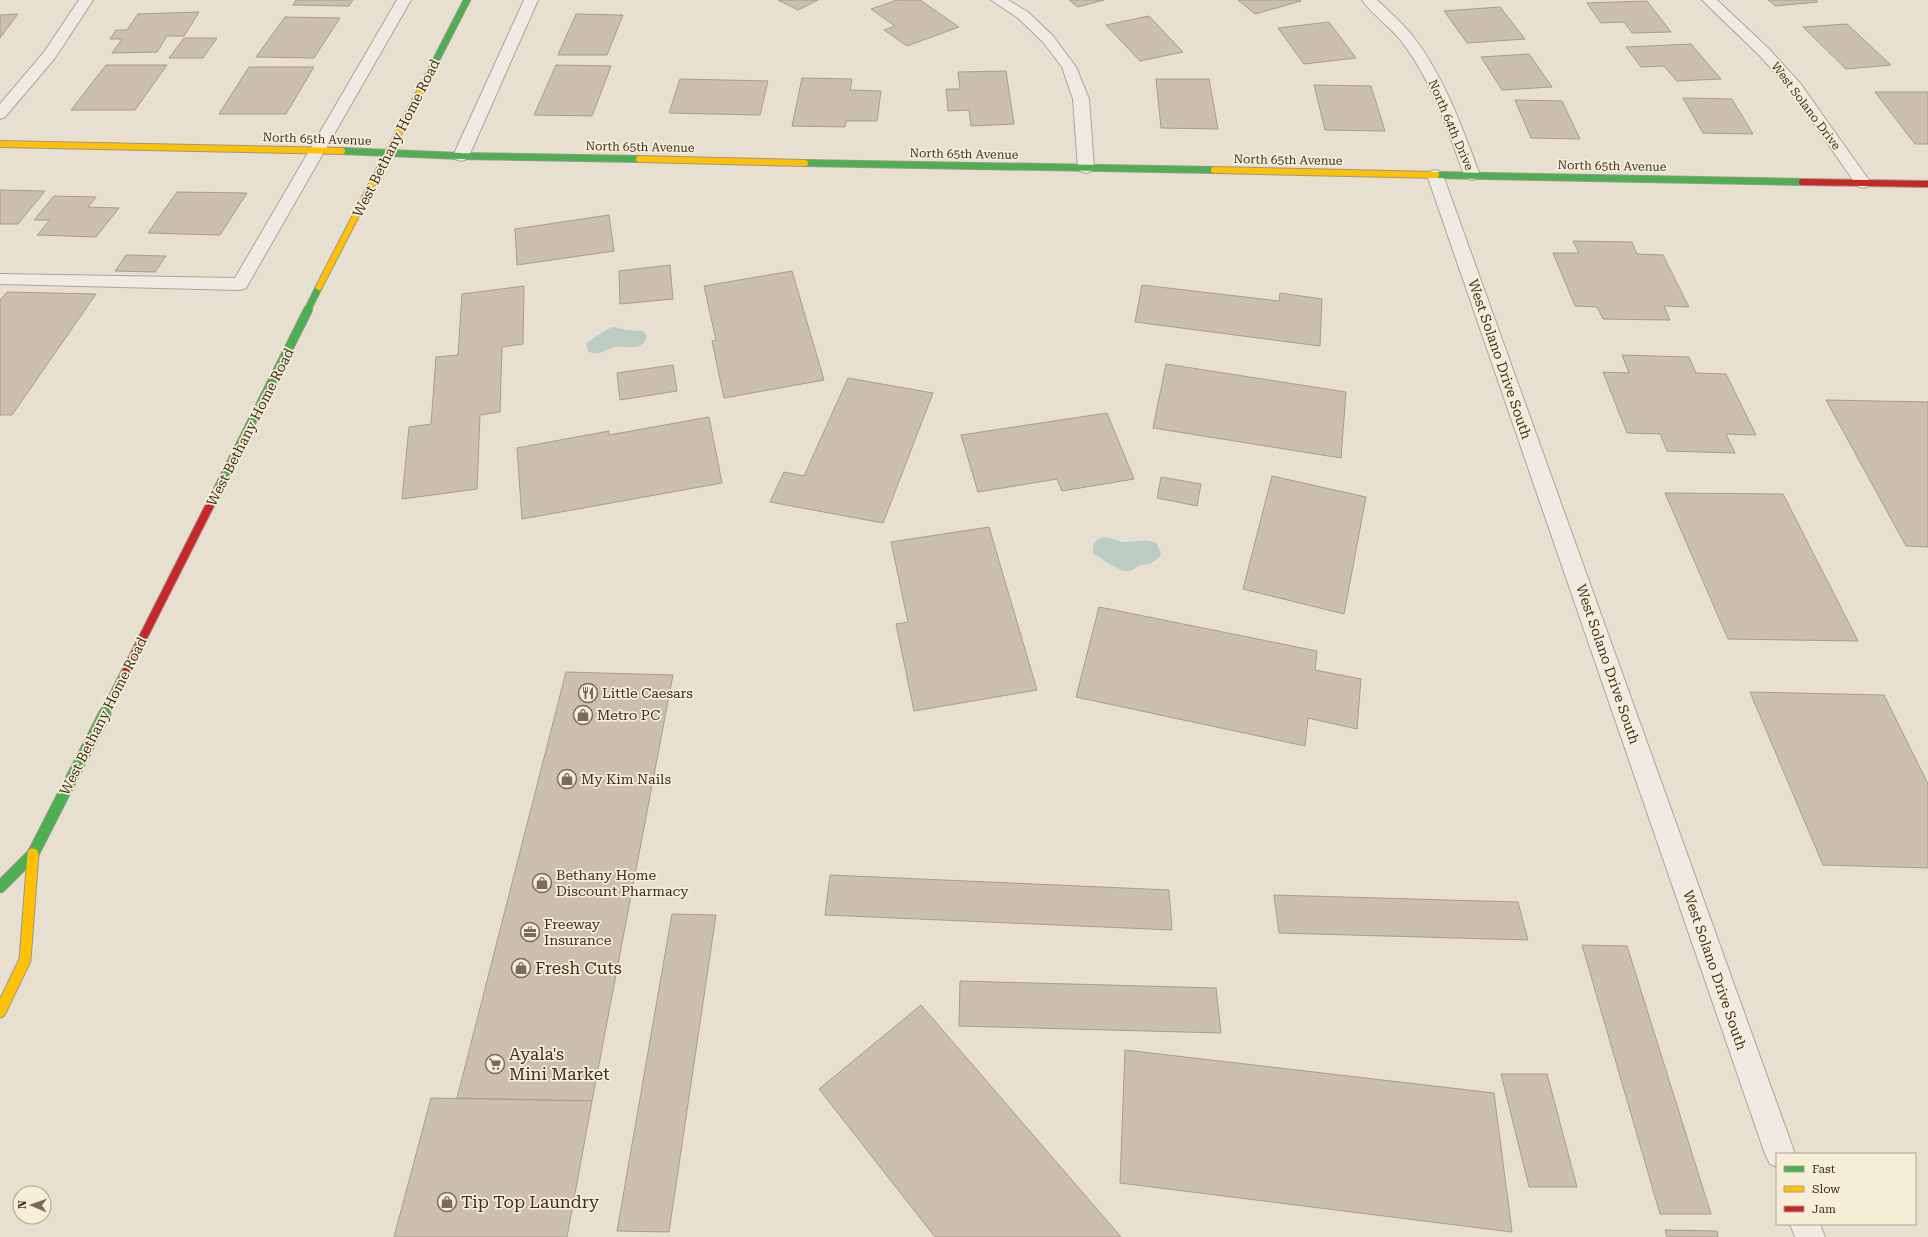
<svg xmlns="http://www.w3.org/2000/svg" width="1928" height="1237" viewBox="0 0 1928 1237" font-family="'Roboto Serif',serif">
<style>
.water{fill:#bcccc2}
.building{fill:#cbbfb2;stroke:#a89c90}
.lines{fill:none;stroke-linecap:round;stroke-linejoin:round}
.lane-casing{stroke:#ada599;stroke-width:2}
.street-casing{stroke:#ada599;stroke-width:2}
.fast-far2-casing{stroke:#9c958a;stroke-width:8}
.fast-far1-casing{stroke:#9c958a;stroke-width:10}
.fast-casing{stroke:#9c958a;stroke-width:13}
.slow-far1-casing{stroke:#9c958a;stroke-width:8}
.slow-casing{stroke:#9c958a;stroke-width:13}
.jam-far1-casing{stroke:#9c958a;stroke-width:8}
.jam-casing{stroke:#9c958a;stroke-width:10}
.lane{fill:#efebe3;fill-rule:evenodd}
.street{fill:#efebe3;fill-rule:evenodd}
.fast-far2{stroke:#4caf50;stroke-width:6}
.fast-far1{stroke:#4caf50;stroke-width:8}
.fast{stroke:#4caf50;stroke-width:11}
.slow-far1{stroke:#ffc107;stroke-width:6}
.slow{stroke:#ffc107;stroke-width:11}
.jam-far1{stroke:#c62828;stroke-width:6}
.jam{stroke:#c62828;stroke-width:8}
.labels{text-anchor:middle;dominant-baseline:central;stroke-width:3.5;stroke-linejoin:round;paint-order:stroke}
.far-street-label{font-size:12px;fill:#3d2e20;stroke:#f7eed8}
.street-label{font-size:14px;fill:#3d2e20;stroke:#f7eed8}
.poi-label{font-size:14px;fill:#3d2e20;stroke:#f7eed8;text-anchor:start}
.near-poi-label{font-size:17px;fill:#3d2e20;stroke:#f7eed8;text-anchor:start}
</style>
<rect width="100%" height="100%" fill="#e7e0d1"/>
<g class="water">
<path d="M613,327L627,330L643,331L647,336C642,353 627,345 614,347C605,349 598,358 588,351L586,344C591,339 607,329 613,327Z"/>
<path d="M1105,537C1111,538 1116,541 1123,542C1136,543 1145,537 1157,544L1161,554C1157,561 1150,564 1143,565C1137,565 1135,570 1129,571C1118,572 1103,559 1093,553C1092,543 1096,539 1105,537Z"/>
</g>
<g class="building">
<path d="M296,0H353L349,6L293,5Z"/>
<path d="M778,0H818L798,10Z"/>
<path d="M897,0H920L959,27L907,46L884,30L895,26L871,9Z"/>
<path d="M1069,0H1104L1078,7Z"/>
<path d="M1238,0H1299L1301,1L1255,14Z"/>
<path d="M1768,0H1816L1818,2L1775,6Z"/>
<path d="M1647,1L1671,32L1632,33L1624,22L1601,23L1587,3Z"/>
<path d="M1500,7L1525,39L1467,43L1444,11Z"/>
<path d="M199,12L184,36H167L157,52L112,53L122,39H110L116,30H127L138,14Z"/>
<path d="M18,14L0,38V15Z"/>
<path d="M576,14L623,15L607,55H558Z"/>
<path d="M1149,16L1183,52L1140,61L1106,25Z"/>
<path d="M285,17L340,18L314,58L256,57Z"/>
<path d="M1329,22L1356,58L1304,64L1278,28Z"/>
<path d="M1847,24L1891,65L1846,69L1803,27Z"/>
<path d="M184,38H217L203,58H169Z"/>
<path d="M1691,44L1721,79L1677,81L1664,66L1641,67L1626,47Z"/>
<path d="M1529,54L1552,87L1502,90L1481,57Z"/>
<path d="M106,65H167L135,110H71Z"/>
<path d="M556,65L611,66L592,116L534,115Z"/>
<path d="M249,67H314L286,114H219Z"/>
<path d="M1006,71L1014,124L971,126L969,110L948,111L946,89H960L958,72Z"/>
<path d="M802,78L852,79L850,90L881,91L877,121H846L845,127L792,126Z"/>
<path d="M680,79L768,81L760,115L669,113Z"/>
<path d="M1156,79H1209L1218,129L1161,128Z"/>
<path d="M1314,85L1371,86L1385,131L1325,130Z"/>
<path d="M1875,92H1928V144H1915Z"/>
<path d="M1683,98L1732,99L1753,134L1703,133Z"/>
<path d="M1515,100L1562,101L1580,139L1531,138Z"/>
<path d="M0,190L45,191L18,224H0Z"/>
<path d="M177,192L247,193L220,235L148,233Z"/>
<path d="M54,196L96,197L88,207L119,208L96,237L37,235L50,220H34Z"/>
<path d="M609,215L614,251L517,265L515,229Z"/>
<path d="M1573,241L1632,242L1637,254L1663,255L1689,307L1664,306L1670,320L1603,319L1597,307L1575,306L1553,253H1579Z"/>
<path d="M126,255L166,256L155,272L115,271Z"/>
<path d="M670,265L673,299L620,304L619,271Z"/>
<path d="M792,271L824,380L724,398L712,341L716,340L704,286Z"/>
<path d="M1142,285L1279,301L1280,293L1322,299L1320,346L1135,322Z"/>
<path d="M524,286L523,344L502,347L500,412L480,415L477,489L402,499L409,427L431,424L436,357L458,355L462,294Z"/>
<path d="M7,292L96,294L12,415H0V300Z"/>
<path d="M1622,355L1689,357L1696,373L1726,374L1756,435L1726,434L1735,453L1667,451L1660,434L1627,433L1603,372L1629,373Z"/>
<path d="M1166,364L1346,392L1341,458L1153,428Z"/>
<path d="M673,365L677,391L620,400L617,373Z"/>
<path d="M848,378L933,393L883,523L770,502L784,472L804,476Z"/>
<path d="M1826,400L1928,402V547L1906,546Z"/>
<path d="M1107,413L1134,479L1062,491L1057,479L978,492L961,435Z"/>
<path d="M709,417L722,483L522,519L517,448L609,431V435Z"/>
<path d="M1272,476L1366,497L1344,614L1243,589Z"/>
<path d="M1161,477L1201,484L1197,506L1157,498Z"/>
<path d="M1665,493L1783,494L1858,641L1728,639Z"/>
<path d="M989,527L1037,690L914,711L896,624L908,622L891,542Z"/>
<path d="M1099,607L1317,651L1315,670L1361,679L1357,729L1308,718L1305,746L1076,697Z"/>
<path d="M566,672L673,675L592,1101L457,1098Z"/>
<path d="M1750,692L1884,695L1928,784V868L1823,865Z"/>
<path d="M830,875L1169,890L1172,930L825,915Z"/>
<path d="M1274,895L1518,902L1528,940L1279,933Z"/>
<path d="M672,914L716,915L669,1232L617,1231Z"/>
<path d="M1582,945L1627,946L1711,1214H1660Z"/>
<path d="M960,981L1216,988L1221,1033L959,1026Z"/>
<path d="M921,1005L1121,1237H935L819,1089Z"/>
<path d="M1125,1050L1494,1093L1512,1232L1120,1183Z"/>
<path d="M1501,1074H1547L1577,1187H1529Z"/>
<path d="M431,1098L592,1101L567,1237H394Z"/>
<path d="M1665,1230L1717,1231L1718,1237H1667Z"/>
</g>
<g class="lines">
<defs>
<g id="lane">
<path d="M397,0H411L246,288L240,290L0,284V274L235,278Z"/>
<path d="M524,0H538L469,156L467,159L461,161L455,159L453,156Z"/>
</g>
<g id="street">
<path d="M79,0H93L55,58L5,117L0,119V104L44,52Z"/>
<path d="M991,0H1008L1028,12L1053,36L1076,67L1089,99L1094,168L1092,171L1086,173L1080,171L1078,168L1073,99L1062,67L1043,42L1018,18Z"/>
<path d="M1362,0H1377C1389,11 1401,22 1412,35C1444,76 1462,127 1480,175L1478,178L1472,180L1466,178L1464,175C1448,130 1432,81 1402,42C1391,27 1373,16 1362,0Z"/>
<path d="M1702,0H1717L1769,49L1800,83L1871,183L1869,186L1863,188L1857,186L1790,89L1759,55Z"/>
<path d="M1435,170L1441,172L1443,175L1795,1154H1777V1167L1770,1164L1765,1154L1427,175L1429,172Z"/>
<path d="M1790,1224H1820L1825,1237H1795Z"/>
</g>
<g id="fast-far2">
<path d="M433,66L467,0"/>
<path d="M342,151L461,156L639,159"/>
<path d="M805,163L1214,170"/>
<path d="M1436,175L1802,182"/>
<path d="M307,311L319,287"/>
</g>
<g id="fast-far1">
<path d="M212,501L308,310"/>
<path d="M104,714L127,669"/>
</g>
<path id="fast" d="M0,887L33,854L105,713"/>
<g id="slow-far1">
<path d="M0,144L342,151"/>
<path d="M639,159L805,163"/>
<path d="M1214,170L1436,175"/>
<path d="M319,287L433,66"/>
</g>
<path id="slow" d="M0,1012L25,960L33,854"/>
<path id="jam-far1" d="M1802,182L1928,184"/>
<path id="jam" d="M127,669L212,501"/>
</defs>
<use href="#lane" class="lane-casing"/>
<use href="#street" class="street-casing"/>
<use href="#fast-far2" class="fast-far2-casing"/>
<use href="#fast-far1" class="fast-far1-casing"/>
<use href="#fast" class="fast-casing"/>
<use href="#slow-far1" class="slow-far1-casing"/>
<use href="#slow" class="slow-casing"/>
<use href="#jam-far1" class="jam-far1-casing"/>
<use href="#jam" class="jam-casing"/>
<use href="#lane" class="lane"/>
<use href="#street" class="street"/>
<use href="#fast-far2" class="fast-far2"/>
<use href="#fast-far1" class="fast-far1"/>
<use href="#fast" class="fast"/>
<use href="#slow-far1" class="slow-far1"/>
<use href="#slow" class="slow"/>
<use href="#jam-far1" class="jam-far1"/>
<use href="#jam" class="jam"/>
</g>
<defs>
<symbol id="restaurant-ring" viewBox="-11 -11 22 22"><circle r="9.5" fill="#f7eed8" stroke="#786c5e" stroke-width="1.5"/><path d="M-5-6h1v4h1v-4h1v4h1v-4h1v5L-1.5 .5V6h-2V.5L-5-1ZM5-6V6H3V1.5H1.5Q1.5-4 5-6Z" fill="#786c5e"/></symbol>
<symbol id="shop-ring" viewBox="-11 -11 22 22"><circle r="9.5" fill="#f7eed8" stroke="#786c5e" stroke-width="1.5"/><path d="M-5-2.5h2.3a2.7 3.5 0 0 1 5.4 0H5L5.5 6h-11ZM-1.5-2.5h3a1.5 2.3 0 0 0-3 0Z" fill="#786c5e"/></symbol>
<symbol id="office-ring" viewBox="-11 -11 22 22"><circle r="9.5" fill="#f7eed8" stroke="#786c5e" stroke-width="1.5"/><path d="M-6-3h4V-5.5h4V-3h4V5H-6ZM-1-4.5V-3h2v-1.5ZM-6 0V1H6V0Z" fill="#786c5e"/></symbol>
<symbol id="supermarket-ring" viewBox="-11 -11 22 22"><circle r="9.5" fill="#f7eed8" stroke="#786c5e" stroke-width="1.5"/><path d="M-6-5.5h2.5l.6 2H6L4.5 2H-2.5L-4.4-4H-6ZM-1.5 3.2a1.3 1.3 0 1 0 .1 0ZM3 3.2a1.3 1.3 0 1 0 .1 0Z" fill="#786c5e"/></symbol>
</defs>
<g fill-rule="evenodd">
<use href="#restaurant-ring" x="577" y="682" width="22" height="22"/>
<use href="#shop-ring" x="572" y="704" width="22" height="22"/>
<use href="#shop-ring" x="556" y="768" width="22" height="22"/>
<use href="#shop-ring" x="531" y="872" width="22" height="22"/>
<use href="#office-ring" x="519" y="921" width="22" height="22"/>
<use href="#shop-ring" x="510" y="957" width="22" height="22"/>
<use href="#supermarket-ring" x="484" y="1053" width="22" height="22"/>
<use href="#shop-ring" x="436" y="1191" width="22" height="22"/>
</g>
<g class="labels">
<g class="far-street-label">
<text transform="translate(1806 106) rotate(53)">West Solano Drive</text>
<text transform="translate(1451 125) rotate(67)">North 64th Drive</text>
<text transform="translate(317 139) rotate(2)">North 65th Avenue</text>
<text transform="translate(640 147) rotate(1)">North 65th Avenue</text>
<text transform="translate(964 154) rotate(1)">North 65th Avenue</text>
<text transform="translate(1288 160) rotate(1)">North 65th Avenue</text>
<text transform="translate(1612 166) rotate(1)">North 65th Avenue</text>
</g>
<g class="street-label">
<text transform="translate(396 138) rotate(-63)">West Bethany Home Road</text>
<text transform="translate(1500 359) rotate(71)">West Solano Drive South</text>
<text transform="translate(250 427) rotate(-63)">West Bethany Home Road</text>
<text transform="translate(1608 664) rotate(71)">West Solano Drive South</text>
<text transform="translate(103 716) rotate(-63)">West Bethany Home Road</text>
<text transform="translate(1715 970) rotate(71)">West Solano Drive South</text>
</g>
<g class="poi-label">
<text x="602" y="693">Little Caesars</text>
<text x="597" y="715">Metro PC</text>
<text x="581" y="779">My Kim Nails</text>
<text x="556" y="875">Bethany Home<tspan x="556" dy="16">Discount Pharmacy</tspan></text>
<text x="544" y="924">Freeway<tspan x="544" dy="16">Insurance</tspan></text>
</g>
<g class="near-poi-label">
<text x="535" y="968">Fresh Cuts</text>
<text x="509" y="1054">Ayala's<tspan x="509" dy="20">Mini Market</tspan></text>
<text x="461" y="1202">Tip Top Laundry</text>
</g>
</g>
<rect x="1776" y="1153" width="140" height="72" fill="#f7eed8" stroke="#ada18e"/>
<rect x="1784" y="1166" width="20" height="6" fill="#4caf50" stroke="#ada18e"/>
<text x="1812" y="1173" font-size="12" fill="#3d2e20">Fast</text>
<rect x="1784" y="1186" width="20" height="6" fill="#ffc107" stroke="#ada18e"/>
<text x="1812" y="1193" font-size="12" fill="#3d2e20">Slow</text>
<rect x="1784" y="1206" width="20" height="6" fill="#c62828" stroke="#ada18e"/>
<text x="1812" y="1213" font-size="12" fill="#3d2e20">Jam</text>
<g transform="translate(32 1205) rotate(272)"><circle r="19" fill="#f7eed8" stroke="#ada18e"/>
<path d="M0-3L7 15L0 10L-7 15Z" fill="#786c5e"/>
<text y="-6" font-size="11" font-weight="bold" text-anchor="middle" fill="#3d2e20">N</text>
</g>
</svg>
